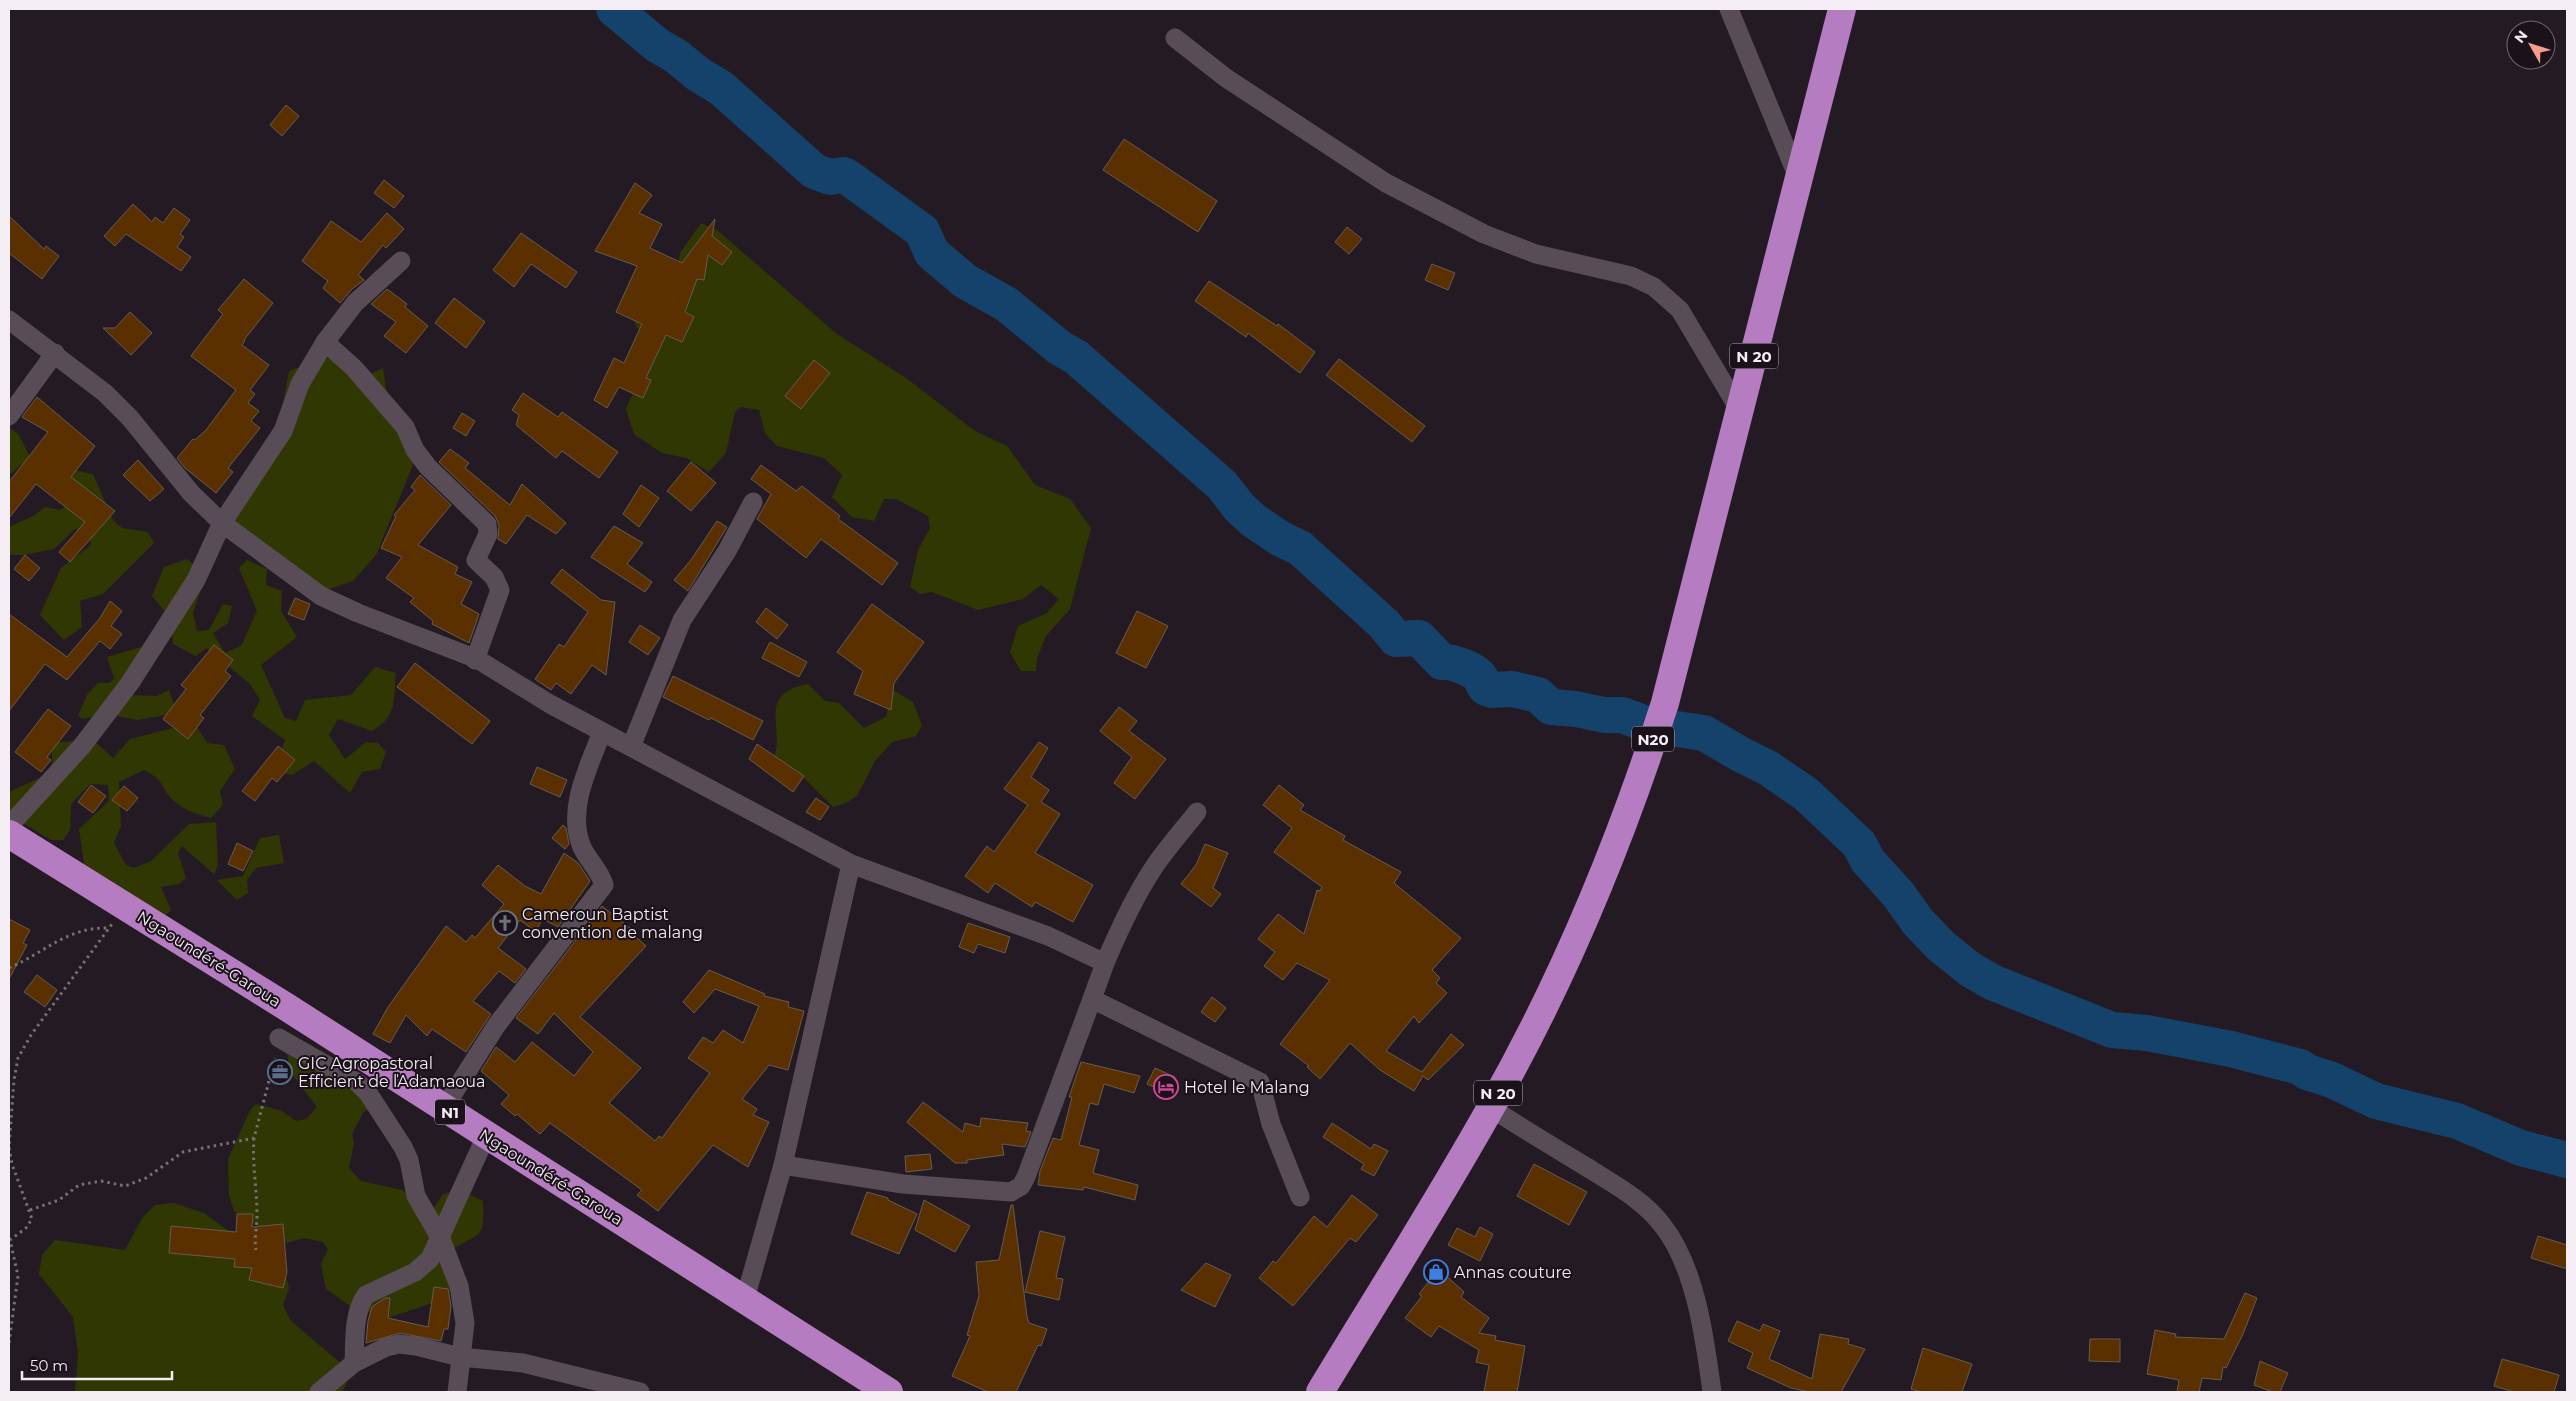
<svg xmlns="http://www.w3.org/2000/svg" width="2576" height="1401" viewBox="0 0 2576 1401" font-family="Montserrat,sans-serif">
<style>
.green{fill:#313703}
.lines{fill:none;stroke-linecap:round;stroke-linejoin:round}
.river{stroke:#14426a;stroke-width:36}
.building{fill:#5b3000;stroke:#675b51}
.path{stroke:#786f77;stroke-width:3;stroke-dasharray:2.5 4;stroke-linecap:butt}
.street{stroke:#584d57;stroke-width:19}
.highway{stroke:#b57cc2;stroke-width:28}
.labels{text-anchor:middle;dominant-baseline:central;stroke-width:4;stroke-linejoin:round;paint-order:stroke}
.shield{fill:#1a111a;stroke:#b3abb2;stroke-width:1}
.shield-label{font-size:15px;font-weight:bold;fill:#f4edf3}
.poi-label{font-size:16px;fill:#f4edf3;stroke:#1a111a;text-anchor:start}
.street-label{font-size:16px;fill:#f4edf3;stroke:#1a111a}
</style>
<rect width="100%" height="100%" fill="#241a23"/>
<g class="green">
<path d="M701,223L717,230L837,334L906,378L975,431L1007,446L1035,485L1070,499L1091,528L1070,609L1046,636L1037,658L1036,671H1021L1010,652L1018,626L1047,613L1059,599L1041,585L1023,599L978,610L932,592L920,594L910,587L918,550L930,528L928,516L896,499H884L874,521L852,517L832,497L842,475L824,458L777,446L765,433L759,410L741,407L735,412L726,453L709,472L686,458L662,453L634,434L626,409L656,342L636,327L632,310L678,265L680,253Z"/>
<path d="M321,358L339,359L368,375L383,368L388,403L422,443L376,555L353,581L321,592L217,530L279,426L289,371Z"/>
<path d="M9,427L19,435L30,457L12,473H9Z"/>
<path d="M57,467L93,474L113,520L122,528L148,532L154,543L103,594L80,601L82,627L64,640L40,615L61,568L91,545L87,529H75L54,549L24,555H9V527L35,515L45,507L60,510L71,504Z"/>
<path d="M187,559L206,574L193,613L197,631L209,630L223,604L232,606L228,623L213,633L225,653L241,646L257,611L239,568L247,560L267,569L266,585L282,591L281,611L297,637L261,665L285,718L296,721L305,700L351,695L375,667L396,673C393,700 398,716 372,731L338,719L329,735L345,759L366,742L378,743L386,752L380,769L362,772L350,793L314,761L292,775L274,772L285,740L252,716L260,700L250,684L207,648L196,656L173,644L171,619L152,596L164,567Z"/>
<path d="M141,647L144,658L132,695L157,696L169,690L177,713L137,720L107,714L83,719L78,716L87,695L98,683H110L114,678L107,657Z"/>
<path d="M808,684L825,701L839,703L864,728L886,717L891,693L895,691L913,702L922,725L916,736L892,742L875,761L857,796L846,803L833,807L796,770L773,759C787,729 754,694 808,684Z"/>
<path d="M189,724L197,727L207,743L224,745L235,769L220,791L223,805L211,818C197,814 185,811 174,801C159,787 167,782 144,770L119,782L121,826L114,843L126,865L134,868L151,861L189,824L216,822L218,865L214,874L182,846L178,853L186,878L179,884L161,887L171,910L165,916L85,871L79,829L109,801L108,785L90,784L71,804L70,830L63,840H51L9,815V797L11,791L44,776L52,768V749L58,742L94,741L113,758L130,739Z"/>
<path d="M279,835L284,863L256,868L247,880L248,893L237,900L217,880L243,876L260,838Z"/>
<path d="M294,1051L311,1056L376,1109L364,1111L352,1134L354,1143L349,1168L361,1181L403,1190L427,1218L443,1194L460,1190L483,1201C484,1236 484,1232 454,1248L448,1264L450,1291L444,1299L391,1317L356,1310L326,1289L321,1264L328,1249L323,1242L304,1238L287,1243L266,1228L247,1222L234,1211L229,1195L228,1159L250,1110L256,1104L282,1111L296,1121L306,1119L317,1107L291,1073L287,1055Z"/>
<path d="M174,1203L204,1213L285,1272L289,1288L283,1305L291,1321L344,1366L347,1382L342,1392H75L78,1352L73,1317L39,1274L42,1255L55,1240L125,1250L142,1218L155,1205Z"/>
</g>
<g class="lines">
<path class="river" d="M614,9L657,45L676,56L698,74L721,88L814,171L830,177L844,175L849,178L922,231L932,253L965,281L1006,304L1060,348L1076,357L1222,485L1239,507L1253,520L1281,539L1300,548L1384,624L1396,639L1419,638L1442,662C1451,661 1474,669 1480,677C1482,681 1483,685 1486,688L1492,690L1512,689L1538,695L1551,707L1576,709L1604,715H1622L1649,725L1704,733L1740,754L1768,768L1806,794L1859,844L1868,861L1898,894L1918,922L1941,946L1971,970L1994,983L2112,1030L2147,1033L2231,1049L2300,1067L2307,1072L2332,1080L2376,1101L2457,1121L2521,1148L2567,1160"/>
</g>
<g class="building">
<path d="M286,105L299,116L282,136L270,125Z"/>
<path d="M1124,139L1217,201L1198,232L1103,170Z"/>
<path d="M384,180L404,196L394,208L374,193Z"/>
<path d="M635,183L652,195L639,213L662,224L650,248L682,263L715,219L712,236L732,252L722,265L708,255L704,280L697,279L685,312L694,317L682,342L666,335L646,378L651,380L643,398L619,387L607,408L594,400L614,358L624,363L642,324L616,312L637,266L595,251Z"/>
<path d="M133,204L152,222L155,217L163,223L174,208L190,220L180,234L184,237L177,247L191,257L181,271L126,234L115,246L104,236Z"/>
<path d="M387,213L404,229L386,248L383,245L358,275L364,280L352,289L340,303L323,288L328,281L302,261L331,221L361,242Z"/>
<path d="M9,216L44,249L46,246L59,256L42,279L9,253Z"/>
<path d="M1347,227L1362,239L1349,254L1335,242Z"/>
<path d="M521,233L577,272L566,288L531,264L514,287L493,270Z"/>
<path d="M1432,264L1455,273L1448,290L1425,280Z"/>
<path d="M244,279L273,303L244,340L245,341L242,345L269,365L250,390L255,394L248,403L259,411L251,421L260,428L228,468L233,472L216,493L185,468L177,458L193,439L195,440L206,430L236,390L191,356L223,314L218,310Z"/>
<path d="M1209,281L1277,326L1278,324L1315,352L1300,373L1248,333L1246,337L1195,301Z"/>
<path d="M387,289L407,304L405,307L428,326L406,353L384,336L396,322L371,304Z"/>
<path d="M454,298L485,322L466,348L435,323Z"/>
<path d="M130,312L152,333L131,355L103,328H115Z"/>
<path d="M1339,359L1425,426L1412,442L1326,375Z"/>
<path d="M814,360L830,373L801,409L785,396Z"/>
<path d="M523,393L558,417L562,412L618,452L599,478L562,451L556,458L516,425L519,415L512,410Z"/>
<path d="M37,397L95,446L71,477L115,511L70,562L59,552L85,522L36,484L9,518V482L48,432L22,417Z"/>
<path d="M462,413L475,421L466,436L453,428Z"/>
<path d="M450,449L469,463L465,468L510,505L522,484L566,523L556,534L527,515L506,544L498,539L499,525L495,516L439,462Z"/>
<path d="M138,460L164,489L150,501L123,475Z"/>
<path d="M691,462L716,483L691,511L667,491Z"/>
<path d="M761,465L796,491L802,486L840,516L838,519L898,563L882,585L821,539L806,558L757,519L771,494L751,479Z"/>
<path d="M420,475L451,505L418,545L458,567L455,574L472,582L461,604L479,614L469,643L432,624L433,621L410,602L414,598L386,578L402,557L381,548L396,516L394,515L415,490L411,487Z"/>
<path d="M641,485L659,498L639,527L623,514Z"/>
<path d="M717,521L727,527L688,591L674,580L691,560Z"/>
<path d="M614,526L643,543L627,564L652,582L645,592L591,557Z"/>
<path d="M25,555L40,568L29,581L14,569Z"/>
<path d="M562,569L601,600L615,602L606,675L592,665L571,694L556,683L551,690L535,679L559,644L564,647L588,612L551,583Z"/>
<path d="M295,598L310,604L304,620L288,614Z"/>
<path d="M110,601L122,611L111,626L122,634L110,649L100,641L67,680L45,664L9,711V614L67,657L100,618Z"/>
<path d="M872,604L924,642L894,683L891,710L854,694L863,671L837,652Z"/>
<path d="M766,608L788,625L777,639L756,622Z"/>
<path d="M1137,611L1168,626L1146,668L1116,653Z"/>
<path d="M640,625L660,638L648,655L629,642Z"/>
<path d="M770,642L807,662L799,677L762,658Z"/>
<path d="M214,645L233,660L225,671L231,676L200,715L204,718L188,739L163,719L186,689L181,685Z"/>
<path d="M415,663L490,721L472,744L397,687Z"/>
<path d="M673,676L763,721L753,740L711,718L709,720L663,697Z"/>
<path d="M1119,707L1137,721L1129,731L1166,759L1135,799L1114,783L1132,757L1100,731Z"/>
<path d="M48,709L71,726L47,757L51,760L41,772L15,752Z"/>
<path d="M1039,742L1048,748L1031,777L1049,790L1041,802L1060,814L1035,853L1093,885L1073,922L1035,902L1032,907L995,883L988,893L965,876L987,846L994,852L1028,805L1004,789Z"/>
<path d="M757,744L804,776L793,792L749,759Z"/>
<path d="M278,746L295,760L277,782L272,778L255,801L242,791Z"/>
<path d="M537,767L567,780L560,797L530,784Z"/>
<path d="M91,785L106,796L93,813L78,802Z"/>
<path d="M1279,785L1304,805L1300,810L1345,836L1343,840L1401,872L1394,883L1461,938L1432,970L1440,978L1436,983L1447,993L1419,1023L1414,1016L1386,1051L1422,1072L1451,1034L1464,1045L1428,1080L1423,1076L1414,1091L1380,1070L1350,1043L1320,1079L1307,1067L1309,1066L1280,1044L1330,980L1297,963L1283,980L1264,966L1275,952L1258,939L1278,914L1304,934L1317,890L1320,891L1322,887L1274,852L1292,828L1263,805Z"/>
<path d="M124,786L138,798L127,811L112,800Z"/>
<path d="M816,798L829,807L820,820L806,812Z"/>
<path d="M563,825L566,828L569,844L565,849L552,838Z"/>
<path d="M237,843L253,851L243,871L228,864Z"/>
<path d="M1205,844L1228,853L1213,888L1221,894L1211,907L1181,884L1196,865Z"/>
<path d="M564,853L578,863L590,881L558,927L543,919L535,931L520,920L498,948L526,969L515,983L499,971L473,1001L491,1014L466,1052L432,1029L427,1036L406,1015L390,1043L373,1034L388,1007L446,926L466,942L472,935L475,938L504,904L482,885L498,865L525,886L541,894Z"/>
<path d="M602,906L630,928L628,930L646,946L580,1017L641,1068L609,1103L655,1141L659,1136L662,1138L710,1073L688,1058L703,1037L713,1043L723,1030L743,1043L759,1006L715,989L694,1013L683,1002L709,970L765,994L764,996L789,1002L788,1007L804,1011L788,1070L769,1065L742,1099L757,1109L753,1115L769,1122L748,1167L713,1145L658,1211L637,1195L642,1190L550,1123L540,1134L517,1114L515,1116L501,1104L509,1095L481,1071L496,1047L515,1062L532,1042L574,1076L593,1052L554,1013L538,1034L516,1018Z"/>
<path d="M9,919L30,930L23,943L27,945L9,979Z"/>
<path d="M968,923L1010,937L1005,953L978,944L974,953L959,947Z"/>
<path d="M37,975L57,990L45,1007L24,992Z"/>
<path d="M1212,997L1226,1008L1215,1022L1201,1012Z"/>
<path d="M1081,1062L1140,1076L1134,1093L1104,1084L1098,1105L1090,1103L1079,1145L1099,1150L1093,1173L1138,1185L1135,1200L1084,1187L1083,1190L1038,1185L1040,1171L1053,1138L1061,1140L1072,1097H1069Z"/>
<path d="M1155,1068L1175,1077L1168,1093L1147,1084Z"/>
<path d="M923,1102L963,1132L965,1123L980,1127L981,1118L1028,1123L1026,1131L1031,1132L1025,1147L1002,1144L1004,1155L967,1160V1163H955L907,1122Z"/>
<path d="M1332,1123L1371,1149L1374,1144L1388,1151L1374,1176L1361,1169L1364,1164L1323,1137Z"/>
<path d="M930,1154L932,1169L906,1172L905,1156Z"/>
<path d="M1534,1164L1587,1192L1569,1225L1517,1196Z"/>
<path d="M867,1192L888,1198V1200L917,1214L899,1254L851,1234Z"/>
<path d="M1352,1195L1378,1215L1356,1242L1350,1238L1293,1306L1259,1278L1273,1261L1276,1263L1314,1216L1327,1227Z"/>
<path d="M924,1200L970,1226L955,1252L915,1230Z"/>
<path d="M1011,1205H1013L1027,1317L1029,1323L1047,1329L1041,1346L1038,1345L1016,1392H988L952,1376L970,1336L967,1335L979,1296L976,1262L999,1260Z"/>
<path d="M237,1214H253L252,1227L283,1224L287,1272L283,1288L249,1280L252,1268L234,1267L235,1259L169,1253L171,1226L236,1232Z"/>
<path d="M1480,1227L1493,1234L1480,1261L1448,1245L1457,1228L1475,1237Z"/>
<path d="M1040,1231L1065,1237L1056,1278L1063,1279L1059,1300L1025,1292Z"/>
<path d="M2538,1236L2567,1245V1269L2531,1258Z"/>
<path d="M1206,1263L1231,1275L1215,1307L1181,1290Z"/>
<path d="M1443,1273L1464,1292L1461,1297L1489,1318L1479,1333L1496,1336L1495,1340L1525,1346L1517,1392H1484L1489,1365L1476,1362L1479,1350L1439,1326L1431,1337L1405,1318L1422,1296L1419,1294L1430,1280L1434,1283Z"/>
<path d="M434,1287L448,1289L451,1306L448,1329H444L441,1341L400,1333L366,1343L368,1321L372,1307L385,1298H390L388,1318L428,1327Z"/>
<path d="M2245,1293L2257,1298L2243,1334L2226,1368L2223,1367L2221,1380L2202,1378L2199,1392H2177L2179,1380L2147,1374L2155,1330L2176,1334L2175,1337L2224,1339Z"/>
<path d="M1737,1321L1760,1331L1763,1324L1780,1331L1769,1359L1812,1379L1820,1334L1849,1339L1848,1344L1865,1349L1841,1392H1810L1791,1388L1747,1368L1753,1353L1728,1341Z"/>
<path d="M2090,1339H2120V1362L2089,1361Z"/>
<path d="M1923,1348L1972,1364L1962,1392H1922L1911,1389Z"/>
<path d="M2502,1359L2559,1375L2554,1392H2514L2494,1386Z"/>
<path d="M2260,1361L2288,1373L2280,1392H2273L2254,1385Z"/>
</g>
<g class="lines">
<g class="path">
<path d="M9,968C44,953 67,927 108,928"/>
<path d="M254,1138C252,1164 257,1189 257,1215C257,1228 254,1236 256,1250"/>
<path d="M30,1210L59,1200L79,1185L101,1181L125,1186L146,1178L183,1152L254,1138L275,1058"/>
<path d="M9,1343L18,1276L10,1240L26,1228L32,1219L12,1164L9,1147L14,1080L18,1058L31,1035L112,924"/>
</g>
<g class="street">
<path d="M1729,9L1799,180"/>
<path d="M1175,38L1226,78L1386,183L1484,234L1536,254L1631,276L1654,287L1680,310L1740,411"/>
<path d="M9,320L105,393L130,418L191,493L222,523L321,596L358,613L477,659L550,704L851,864L1048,936L1105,963L1092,999L1260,1082L1271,1124L1300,1197"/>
<path d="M325,342L354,368L405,427L415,450L428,467L487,524L488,534L476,560L494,577L500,590L475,660"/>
<path d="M9,416L55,353"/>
<path d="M631,747L682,620L727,551L753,502"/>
<path d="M9,826L82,746L130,683L196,580L222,523L283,431L300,384L325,342L355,303L401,261"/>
<path d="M1105,963C1119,930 1134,897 1154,867C1167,848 1183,830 1197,812"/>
<path d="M279,1038L358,1083L368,1093L403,1147L409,1160L416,1196L441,1239L459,1286L465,1323L457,1392"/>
<path d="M444,1108L496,1026L604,885C600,870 587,860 581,845C567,808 589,766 602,732"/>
<path d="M1491,1108C1522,1128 1553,1147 1585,1166C1613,1184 1643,1199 1663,1226C1696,1268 1705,1340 1712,1392"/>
<path d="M783,1165L903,1184L1011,1192L1021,1186L1026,1177L1092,999"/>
<path d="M745,1299L783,1165L851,864"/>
<path d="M354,1363C355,1341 353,1313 366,1295L415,1272L430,1259L486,1136"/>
<path d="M319,1392L354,1363L386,1347L399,1344L416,1346L460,1357L523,1363L640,1392"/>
</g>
<g class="highway">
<path d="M9,834L285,1006L889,1392"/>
<path d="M1320,1392C1377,1298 1436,1205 1490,1109C1562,983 1621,840 1665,703L1842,9"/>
</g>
</g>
<defs>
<symbol id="church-ring" viewBox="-11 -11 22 22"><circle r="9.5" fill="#1a111a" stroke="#6b7280" stroke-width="1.5"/><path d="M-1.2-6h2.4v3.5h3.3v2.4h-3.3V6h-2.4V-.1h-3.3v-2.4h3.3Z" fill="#6b7280"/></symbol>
<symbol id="office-ring" viewBox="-11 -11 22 22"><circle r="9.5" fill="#1a111a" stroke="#5c6f8a" stroke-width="1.5"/><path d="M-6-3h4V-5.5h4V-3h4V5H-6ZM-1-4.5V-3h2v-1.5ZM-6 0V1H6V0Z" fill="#5c6f8a"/></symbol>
<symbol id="hotel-ring" viewBox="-11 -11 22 22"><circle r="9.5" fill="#1a111a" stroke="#d1479c" stroke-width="1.5"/><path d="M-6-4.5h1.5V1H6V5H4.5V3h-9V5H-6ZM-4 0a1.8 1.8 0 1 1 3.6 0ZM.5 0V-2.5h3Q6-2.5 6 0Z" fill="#d1479c"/></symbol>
<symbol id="shop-ring" viewBox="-11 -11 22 22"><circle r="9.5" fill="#1a111a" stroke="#3f7fe0" stroke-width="1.5"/><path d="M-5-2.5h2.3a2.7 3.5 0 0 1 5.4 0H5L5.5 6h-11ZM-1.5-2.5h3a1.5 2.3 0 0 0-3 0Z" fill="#3f7fe0"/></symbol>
</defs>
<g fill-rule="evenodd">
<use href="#church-ring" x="491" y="909" width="28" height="28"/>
<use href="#office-ring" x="266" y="1058" width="28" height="28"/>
<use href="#hotel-ring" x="1152" y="1073" width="28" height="28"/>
<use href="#shop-ring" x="1422" y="1258" width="28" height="28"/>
</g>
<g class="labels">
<g class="shield">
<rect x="1730" y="343.5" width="48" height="25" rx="4"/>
<rect x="1632" y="726.5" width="42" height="25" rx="4"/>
<rect x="1474" y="1080.5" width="48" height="25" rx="4"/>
<rect x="435" y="1099.5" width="30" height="25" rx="4"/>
</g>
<g class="shield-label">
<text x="1754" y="356">N 20</text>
<text x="1653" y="739">N20</text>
<text x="1498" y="1093">N 20</text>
<text x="450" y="1112">N1</text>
</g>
<g class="poi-label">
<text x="522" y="914">Cameroun Baptist<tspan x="522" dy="18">convention de malang</tspan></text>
<text x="298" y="1063">GIC Agropastoral<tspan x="298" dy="18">Efficient de ľAdamaoua</tspan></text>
<text x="1184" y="1087">Hotel le Malang</text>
<text x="1454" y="1272">Annas couture</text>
</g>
<g class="street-label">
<text transform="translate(209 959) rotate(32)">Ngaoundéré-Garoua</text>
<text transform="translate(551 1177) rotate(32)">Ngaoundéré-Garoua</text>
</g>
</g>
<rect width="2576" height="1401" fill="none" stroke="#f4edf3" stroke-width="20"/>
<g transform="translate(2531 45) rotate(309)"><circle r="24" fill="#1a111a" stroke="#716971"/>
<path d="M0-4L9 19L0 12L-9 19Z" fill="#f49d8c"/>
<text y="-8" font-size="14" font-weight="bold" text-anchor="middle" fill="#f4edf3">N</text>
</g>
<path d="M22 1371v8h150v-8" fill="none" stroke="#f4edf3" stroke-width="2.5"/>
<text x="30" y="1371" font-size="15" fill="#f4edf3" stroke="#1a111a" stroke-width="4" paint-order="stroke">50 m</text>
</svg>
